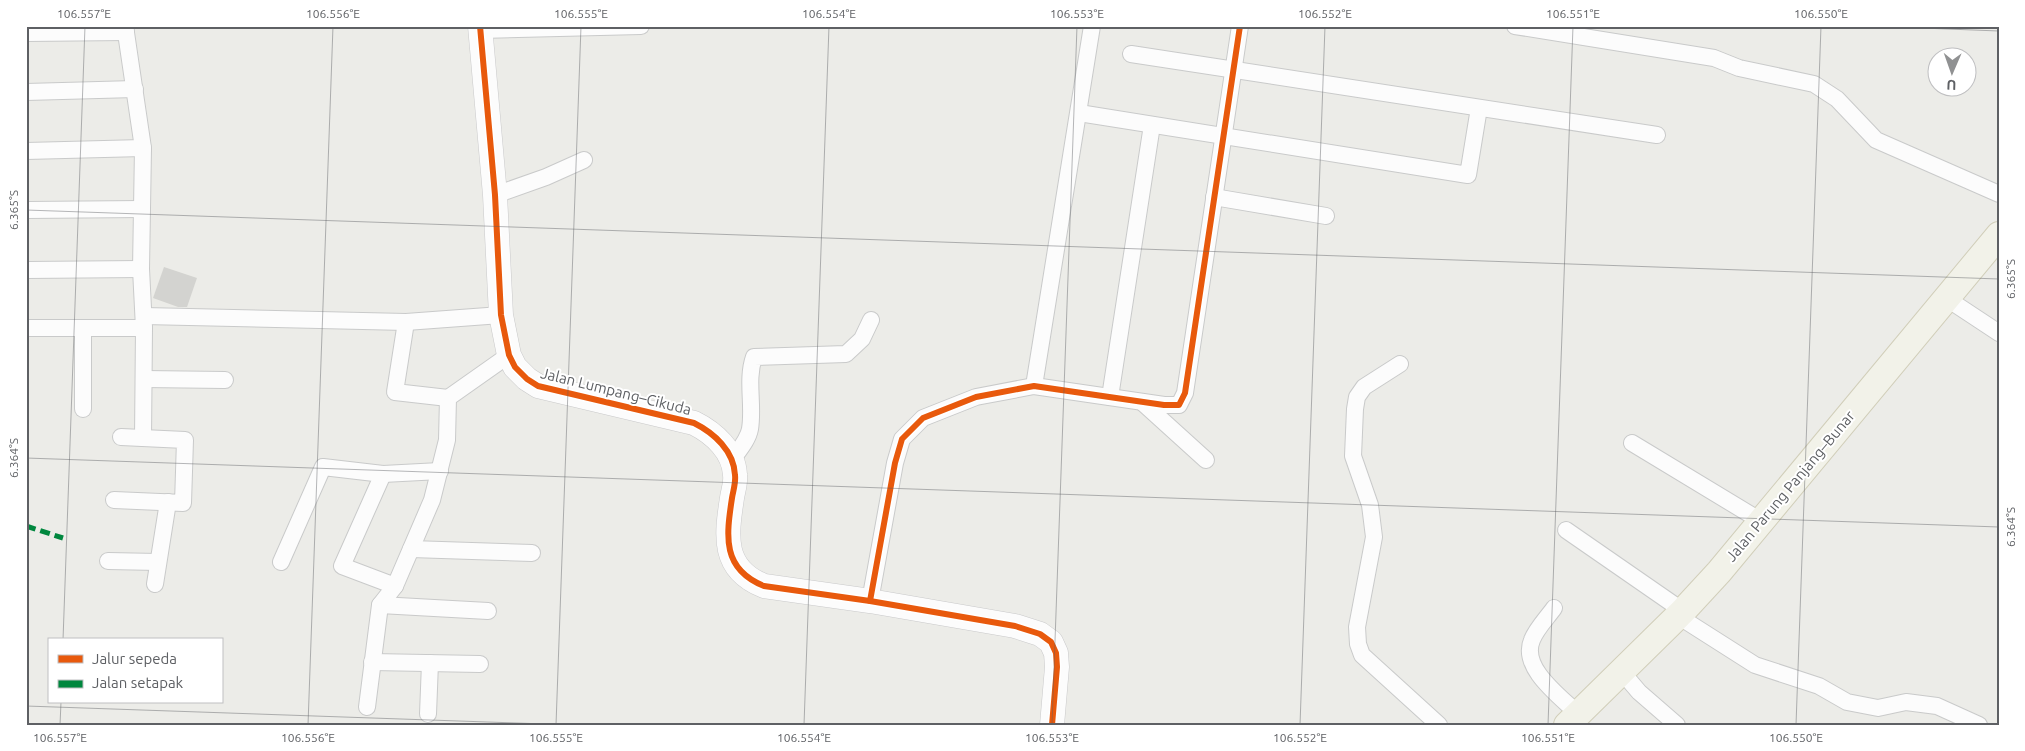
<svg xmlns="http://www.w3.org/2000/svg" width="2025" height="751" viewBox="0 0 2025 751" font-family="Ubuntu,sans-serif">
<style>
.building{fill:#d3d3d0}
.lines{fill:none;stroke-linecap:round;stroke-linejoin:round}
.street-casing{stroke:#c9caca;stroke-width:18}
.secondary-casing{stroke:#c9c9ca;stroke-width:25}
.primary-casing{stroke:#d1ceb9;stroke-width:28}
.street{stroke:#fcfcfc;stroke-width:16}
.secondary{stroke:#fcfcfc;stroke-width:24}
.primary{stroke:#f2f2e9;stroke-width:26}
.quiet{stroke:#00873e;stroke-width:5;stroke-dasharray:10 5;stroke-linecap:butt}
.cycleway-casing{stroke:#fff;stroke-width:9}
.cycleway{stroke:#e8590c;stroke-width:6}
.ticks{fill:none;stroke:#5e6064;stroke-width:1;stroke-opacity:0.45}
.labels{text-anchor:middle;dominant-baseline:central;stroke-width:4;stroke-linejoin:round;paint-order:stroke}
.street-label{font-size:15px;fill:#5e6064;stroke:#fff}
.neatline{fill:none;stroke:#5e6064;stroke-width:2}
.ticks-label{font-size:12px;text-anchor:middle;fill:#5e6064}
</style>
<rect width="100%" height="100%" fill="#ecece8"/>
<path class="building" d="M164,267L197,278L187,307H178L153,298Z"/>
<g class="lines">
<defs>
<g id="street">
<path d="M125,26L143,148L141,269L144,328L143,438"/>
<path d="M1515,26L1714,58L1739,68L1814,84L1837,99L1876,140L1999,194"/>
<path d="M480,30L641,26"/>
<path d="M26,33L126,32"/>
<path d="M1131,54L1657,135"/>
<path d="M26,92L135,89"/>
<path d="M1079,113L1468,175L1479,108"/>
<path d="M26,151L143,148"/>
<path d="M495,195L546,177L584,160"/>
<path d="M1214,197L1326,216"/>
<path d="M26,210L142,209"/>
<path d="M26,270L141,269"/>
<path d="M1946,298L1999,333"/>
<path d="M144,316L406,322L501,315"/>
<path d="M406,322L395,392L448,398"/>
<path d="M26,328H144"/>
<path d="M83,328V409"/>
<path d="M1400,364L1364,387L1357,397L1355,409L1353,456L1370,505L1374,537L1357,627L1358,644L1362,655L1439,725"/>
<path d="M144,379L225,380"/>
<path d="M1034,386L1092,26"/>
<path d="M1110,397L1152,125"/>
<path d="M1142,402L1206,460"/>
<path d="M1632,443L1761,521"/>
<path d="M732,460C739,450 748,440 750,429C754,405 746,380 754,357L846,354L862,339L871,320"/>
<path d="M383,474L342,566L395,586"/>
<path d="M114,500L183,503L185,440L121,437"/>
<path d="M1566,530L1683,611"/>
<path d="M411,549L532,553"/>
<path d="M108,561L158,562"/>
<path d="M281,562L323,467L383,474L440,471"/>
<path d="M155,584L168,502"/>
<path d="M870,601L895,463L902,439L923,418L976,397L1034,386L1164,405H1179L1185,393L1240,26"/>
<path d="M380,605L488,611"/>
<path d="M1554,608C1547,618 1536,629 1532,640C1520,668 1561,697 1578,714"/>
<path d="M1678,616L1755,665L1819,686L1847,702L1878,708L1906,702L1937,706L1979,725"/>
<path d="M372,662L480,664"/>
<path d="M1622,672L1639,692L1677,725"/>
<path d="M367,707L380,605L395,586L432,500L447,440L448,398L509,355"/>
<path d="M428,714L430,663"/>
</g>
<path id="secondary" d="M480,26L495,195L501,315L509,355L515,367L527,379L538,386L694,423C714,433 734,451 735,475C736,483 733,491 732,498C726,537 722,569 764,586L870,601L1015,626L1040,634L1051,642L1056,653L1057,667L1052,725"/>
<path id="primary" d="M1567,725L1683,611L1719,572L1999,235"/>
</defs>
<use href="#street" class="street-casing"/>
<use href="#secondary" class="secondary-casing"/>
<use href="#primary" class="primary-casing"/>
<use href="#street" class="street"/>
<use href="#secondary" class="secondary"/>
<use href="#primary" class="primary"/>
<path class="quiet" d="M26,526L63,538"/>
<defs>
<g id="cycleway">
<path d="M480,26L495,195L501,315L509,355L515,367L527,379L538,386L694,423C714,433 734,451 735,475C736,483 733,491 732,498C726,537 722,569 764,586L870,601L1015,626L1040,634L1051,642L1056,653L1057,667L1052,725"/>
<path d="M870,601L895,463L902,439L923,418L976,397L1034,386L1164,405H1179L1185,393L1240,26"/>
</g>
</defs>
<use href="#cycleway" class="cycleway-casing"/>
<use href="#cycleway" class="cycleway"/>
</g>
<path class="ticks" d="M1870,26L1999,31M26,210L1999,279M26,458L1999,527M63,640L85,26M26,706L574,725M60,725L61,702M308,725L333,26M556,725L581,26M804,725L829,26M1052,725L1077,26M1300,725L1325,26M1548,725L1573,26M1796,725L1821,26"/>
<g class="labels">
<g class="street-label">
<text transform="translate(616 391) rotate(14)">Jalan Lumpang–Cikuda</text>
<text transform="translate(1790 486) rotate(-50)">Jalan Parung Panjang–Bunar</text>
</g>
</g>
<rect width="2025" height="751" fill="none" stroke="#ffffff" stroke-width="55"/>
<rect x="48" y="638" width="175" height="65" fill="#ffffff" stroke="#bfbfc1"/>
<rect x="58" y="655" width="25" height="8" fill="#e8590c" stroke="#bfbfc1"/>
<text x="92" y="664" font-size="15" fill="#5e6064">Jalur sepeda</text>
<rect x="58" y="680" width="25" height="8" fill="#00873e" stroke="#bfbfc1"/>
<text x="92" y="688" font-size="15" fill="#5e6064">Jalan setapak</text>
<g transform="translate(1952 72) rotate(182)"><circle r="24" fill="#ffffff" stroke="#bfbfc1"/>
<path d="M0-4L9 19L0 12L-9 19Z" fill="#909192"/>
<text y="-8" font-size="14" font-weight="bold" text-anchor="middle" fill="#5e6064">U</text>
</g>
<rect x="28" y="28" width="1970" height="696" class="neatline"/>
<g class="ticks-label">
<text x="84" y="18">106.557°E</text>
<text x="333" y="18">106.556°E</text>
<text x="581" y="18">106.555°E</text>
<text x="829" y="18">106.554°E</text>
<text x="1077" y="18">106.553°E</text>
<text x="1325" y="18">106.552°E</text>
<text x="1573" y="18">106.551°E</text>
<text x="1821" y="18">106.550°E</text>
<text transform="translate(14 210) rotate(-90)" y="4">6.365°S</text>
<text transform="translate(2011 279) rotate(-90)" y="4">6.365°S</text>
<text transform="translate(14 458) rotate(-90)" y="4">6.364°S</text>
<text transform="translate(2011 527) rotate(-90)" y="4">6.364°S</text>
<text x="60" y="742">106.557°E</text>
<text x="308" y="742">106.556°E</text>
<text x="556" y="742">106.555°E</text>
<text x="804" y="742">106.554°E</text>
<text x="1052" y="742">106.553°E</text>
<text x="1300" y="742">106.552°E</text>
<text x="1548" y="742">106.551°E</text>
<text x="1796" y="742">106.550°E</text>
</g>
</svg>
